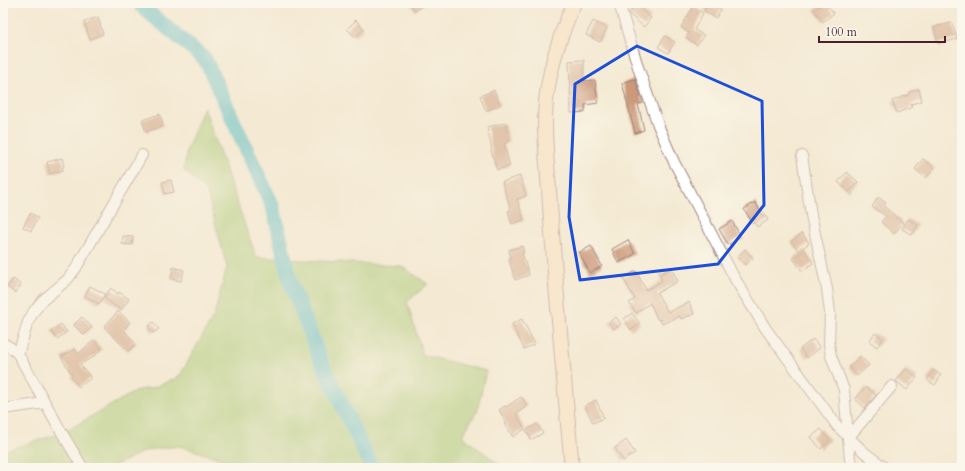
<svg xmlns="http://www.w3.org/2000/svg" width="965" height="471" viewBox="0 0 965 471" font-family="Cardo,serif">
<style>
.green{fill:#a5ca74;stroke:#787450}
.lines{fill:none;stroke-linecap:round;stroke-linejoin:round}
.river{stroke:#4dbac8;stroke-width:15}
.building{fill:#cc9a7a}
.minor-casing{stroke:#9f847f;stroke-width:12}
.secondary-casing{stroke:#9f847f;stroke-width:16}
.minor{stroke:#fff;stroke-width:10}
.secondary{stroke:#fee5c5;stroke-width:14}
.marked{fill:none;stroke:#1d4ed8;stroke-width:3;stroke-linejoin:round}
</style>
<rect width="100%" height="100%" fill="#fbf7ec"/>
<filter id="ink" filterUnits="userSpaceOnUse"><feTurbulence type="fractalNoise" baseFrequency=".025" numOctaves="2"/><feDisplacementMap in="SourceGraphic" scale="8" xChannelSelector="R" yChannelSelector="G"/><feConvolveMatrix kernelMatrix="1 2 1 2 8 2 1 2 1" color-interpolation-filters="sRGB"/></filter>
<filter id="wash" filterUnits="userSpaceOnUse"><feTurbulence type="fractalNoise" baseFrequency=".012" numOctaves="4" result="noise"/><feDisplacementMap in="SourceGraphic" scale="16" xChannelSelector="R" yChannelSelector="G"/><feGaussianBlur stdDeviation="0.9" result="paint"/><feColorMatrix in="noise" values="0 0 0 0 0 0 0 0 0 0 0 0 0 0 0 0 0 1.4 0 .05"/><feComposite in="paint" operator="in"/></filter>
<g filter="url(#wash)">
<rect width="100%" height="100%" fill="#f4ead3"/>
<path class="green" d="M204,107L256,257L401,266L428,284L407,302L423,355L486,371L477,411L462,436L504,468H252L179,446L147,450L110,468H3V451L62,433L138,390L152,388L179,377L214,316L227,267L207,193L184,170L187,149Z"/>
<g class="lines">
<path class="river" d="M140,3L141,6L205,59L273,207L291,284L322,363L372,468"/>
</g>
<g id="blocks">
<g class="building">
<path d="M410,3H426L415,11Z"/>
<path d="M708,3L721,9L716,18L704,11Z"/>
<path d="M823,3H825L834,13L823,22L814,10Z"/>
<path d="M636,5L651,18L644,27L629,14V13Z"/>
<path d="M693,7L703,13L694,30L704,35L697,45L686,38L689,33L681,27Z"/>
<path d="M98,17L103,34L90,39L84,22Z"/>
<path d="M356,20L364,29L355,37L347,29Z"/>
<path d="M593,21L607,28L600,42L586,35Z"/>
<path d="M952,23L957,39L938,44L934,27Z"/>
<path d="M665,36L675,42L668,53L658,47Z"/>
<path d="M584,60V81L595,80L598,103L585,105V112L571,113L569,61Z"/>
<path d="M635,79L643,103L638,104L644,130L635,133L622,83Z"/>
<path d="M919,89L922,101L911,104L912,107L897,113L892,101L910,94L909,92Z"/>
<path d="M494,90L500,105L486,111L480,96Z"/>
<path d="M160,114L163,126L146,132L142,120Z"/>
<path d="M505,123L509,142L504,144L510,166L497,170L491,150H492L487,127Z"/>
<path d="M62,158L64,166L62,167L63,170L50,174L47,162Z"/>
<path d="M923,159L935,168L926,178L915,169Z"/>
<path d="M847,172L858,182L849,192L838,182Z"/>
<path d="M520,176L526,196L517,199L524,220L512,224L508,211L511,210L502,182Z"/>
<path d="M171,180L174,192L165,194L162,182Z"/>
<path d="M878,197L886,203L884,206L903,223L894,234L881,222L886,216L872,207Z"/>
<path d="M755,202L763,216L765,215L768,220L757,227L754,222L753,224L744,209Z"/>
<path d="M31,213L38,218L31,231L23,227Z"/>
<path d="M908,219L918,225L912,235L902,229Z"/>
<path d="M732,221L741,237L728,245L719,229Z"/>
<path d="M802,233L809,243L799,251L791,242Z"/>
<path d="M123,236L133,237L132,245L122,244Z"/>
<path d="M628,240L635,254L618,263L612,249Z"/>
<path d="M522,246L524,253H522L529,275L515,280L509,259L511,258L509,250Z"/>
<path d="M591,246L602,266L590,273L579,253Z"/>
<path d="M745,249L753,258L745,265L737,257Z"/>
<path d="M805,250L813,263L802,271L793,258Z"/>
<path d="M173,267L184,270L181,281L171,279Z"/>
<path d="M671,268L678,281L657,293L668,312L689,302L694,314L681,319L680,316L662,324L660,319L658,320L650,303L636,313L629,303L635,299L623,278L636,271L646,290L662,281L659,275Z"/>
<path d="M13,279L21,285L15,293L7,287Z"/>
<path d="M90,286L105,294L99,304L85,296Z"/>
<path d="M111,288L118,294L119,292L129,299L121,310L104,298Z"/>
<path d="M118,311L130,322L124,330L136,344L128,351L104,327Z"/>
<path d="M632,313L640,324L631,330L624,319Z"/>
<path d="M82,317L92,327L84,335L74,325Z"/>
<path d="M616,317L621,324L614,329L609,322Z"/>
<path d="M522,319L535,344L524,349L512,324Z"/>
<path d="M153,322L159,329L153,333L148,327Z"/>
<path d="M61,324L67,332L57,339L51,331Z"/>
<path d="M875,333L883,339L877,347L869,341Z"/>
<path d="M813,339L820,348L807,358L800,349Z"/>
<path d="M94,340L102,349L92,358L80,364L91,378L79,387L71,377L73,376L61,357L75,349L78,354Z"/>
<path d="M860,356L869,365L857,376L849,367Z"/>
<path d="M906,369L917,377L907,390L896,381Z"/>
<path d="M933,370L941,375L935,385L927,380Z"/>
<path d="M866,387L876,395L865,408L855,399Z"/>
<path d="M521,397L527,406L516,414L525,429L513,437L505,424H507L499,410L505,406L506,407Z"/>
<path d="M596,400L604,418L593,423L585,406Z"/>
<path d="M537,424L543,433L531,440L526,430Z"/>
<path d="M821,429L830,440L821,449L811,437Z"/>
<path d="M626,440L635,453L623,461L615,448Z"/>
</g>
</g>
</g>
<g filter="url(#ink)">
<use href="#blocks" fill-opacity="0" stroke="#9f847f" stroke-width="1"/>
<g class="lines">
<defs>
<g id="minor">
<path d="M619,3L638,67L658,125L674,162L735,279L766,329L838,427L864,452L885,468"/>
<path d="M802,156L811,215L827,289L830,313L829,344L831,356L844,390L850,460L852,468"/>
<path d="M3,343L10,347L18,354L62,433L83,468"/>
<path d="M18,354L28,322L34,311L43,300L67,280L76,268L142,155"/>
<path d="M3,409L45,403"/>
<path d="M848,438L892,386"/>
</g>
<path id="secondary" d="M572,468C564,380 556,293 550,205C548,168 542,129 547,93C552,59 561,34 574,3"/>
</defs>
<use href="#minor" class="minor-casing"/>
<use href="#secondary" class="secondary-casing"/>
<use href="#minor" class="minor"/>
<use href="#secondary" class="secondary"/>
</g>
</g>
<path d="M0 0H965V471H0ZM637,46L762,101L764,205L718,264L580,280L569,217L575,84Z" fill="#f4ead3" fill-opacity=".55" fill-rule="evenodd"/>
<path class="marked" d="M637,46L762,101L764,205L718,264L580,280L569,217L575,84Z"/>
<rect width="965" height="471" fill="none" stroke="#fbf7ec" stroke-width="16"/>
<path d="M819 36v6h126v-6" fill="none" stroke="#4a1f2b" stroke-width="2"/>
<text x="825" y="36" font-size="12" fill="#4a1f2b" stroke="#fbf7ec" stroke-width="3" paint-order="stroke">100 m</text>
</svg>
